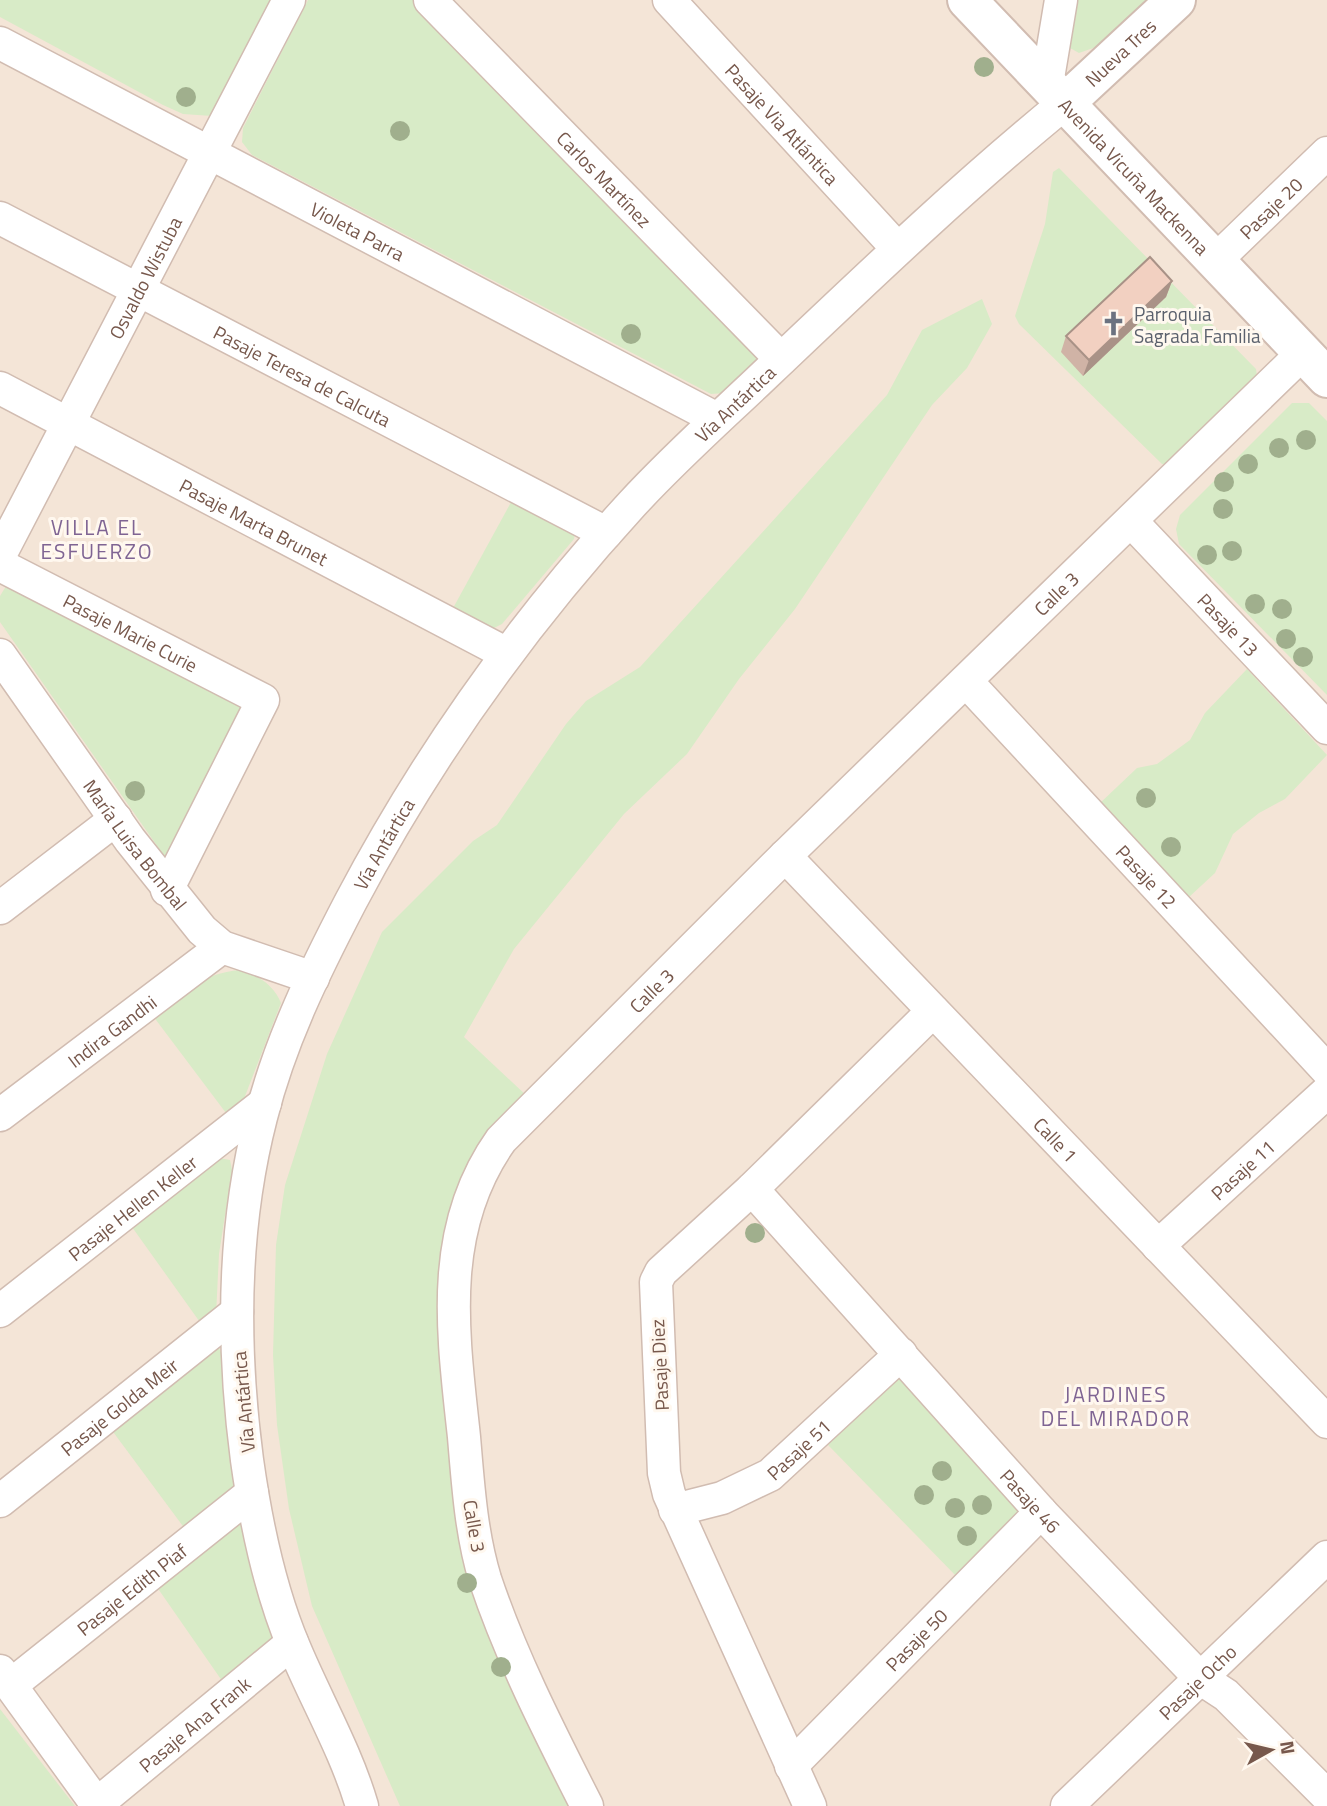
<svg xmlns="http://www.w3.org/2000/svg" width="1327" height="1806" viewBox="0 0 1327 1806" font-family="'Titillium Web',sans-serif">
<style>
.residential{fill:#f4e5d7}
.green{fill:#d8ebc7}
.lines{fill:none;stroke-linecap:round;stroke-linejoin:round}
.minor-casing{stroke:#d1bcb1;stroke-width:35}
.tertiary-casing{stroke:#d1bcb1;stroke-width:42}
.minor{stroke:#fff;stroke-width:32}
.tertiary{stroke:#fff;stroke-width:38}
.tree{fill:#a0af8d}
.wall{fill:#d0b3a6}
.shaded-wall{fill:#a99287}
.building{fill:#f2d0c1;stroke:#a99287;stroke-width:2}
.labels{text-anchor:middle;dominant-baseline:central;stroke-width:6;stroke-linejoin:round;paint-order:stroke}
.street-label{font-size:19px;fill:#77584c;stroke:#fff8ef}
.worship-label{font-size:19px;fill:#5b616d;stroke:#fff8ef;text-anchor:start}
.neighbourhood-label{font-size:21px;letter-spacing:2px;fill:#7f6493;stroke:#fff8ef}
</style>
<rect width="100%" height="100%" fill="#fcf3e9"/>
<rect class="residential" x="0" y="0" width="1327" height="1806"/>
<g class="green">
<path d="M0,0H277L212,116L183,114L163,105L0,17Z"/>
<path d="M308,0H421L758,344V363L725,393L711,394L252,155L242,142L243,128Z"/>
<path d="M1075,0H1147L1096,47L1079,53L1070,48L1068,33Z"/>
<path d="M1059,168L1256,369L1257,376L1168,465L1162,464L1019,324L1015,316L1045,224L1053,172Z"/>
<path d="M982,299L992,324L967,368L932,405L795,609L739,679L687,754L624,814L514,949L464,1037L528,1097L465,1186L467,1524L578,1806H400L312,1606L289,1509L277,1425L273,1355L276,1245L285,1185L327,1054L382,932L473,841L497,825L566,724L586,701L640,667L887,395L922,330Z"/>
<path d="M1292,403H1309L1327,421V695L1179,544L1176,529L1180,515Z"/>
<path d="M515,495L575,534L574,539L502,624L492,629L452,610Z"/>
<path d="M8,583L253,702L167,860L0,622V596Z"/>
<path d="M1247,669L1327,755L1285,799L1259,813L1233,834L1215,873L1188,898L1098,805L1137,768L1157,764L1190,740L1205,713Z"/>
<path d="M240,970C258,975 274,985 281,1003L242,1104L234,1111L226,1113L153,1016C182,994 202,973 240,970Z"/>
<path d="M219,1158L230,1160L232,1170L219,1254L216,1315L202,1325L132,1227Z"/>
<path d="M218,1346L222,1354L229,1443L235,1488L188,1533L108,1425Z"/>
<path d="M905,1372L1022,1508L960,1580L828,1445L861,1408Z"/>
<path d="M238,1523L243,1527L255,1584L273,1640L227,1688L152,1580Z"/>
<path d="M0,1709L75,1806H0Z"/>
</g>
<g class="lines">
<defs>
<g id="minor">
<path id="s1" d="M430,0L781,359"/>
<path id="s2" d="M669,0L897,248"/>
<path id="s3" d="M0,43L717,419"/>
<path d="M1047,84L1061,0"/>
<path id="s4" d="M0,218L606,533"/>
<path id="s5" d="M1215,261L1327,153"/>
<path id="s6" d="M0,388L507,654"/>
<path id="s7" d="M1131,521L1327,728"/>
<path id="s8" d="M0,555L289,0"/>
<path id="s9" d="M0,565L263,700L167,890"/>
<path id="s10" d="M0,655L130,840L202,930L222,947L313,978"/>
<path id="s11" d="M966,681L1327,1070"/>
<path id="s12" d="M785,856L1327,1422"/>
<path d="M0,908L116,819"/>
<path id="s13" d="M0,1115L222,947"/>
<path id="s14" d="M752,1189L1041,1512L1200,1678L1226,1695L1327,1796"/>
<path id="s15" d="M1158,1246L1327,1092"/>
<path id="s16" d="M0,1311L265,1103"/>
<path id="s17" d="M0,1501L237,1312"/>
<path id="s18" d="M675,1510L722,1498L770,1475L901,1354"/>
<path d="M0,1671L98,1806"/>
<path id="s19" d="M11,1685L252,1493"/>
<path id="s20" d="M791,1766L1041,1512"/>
<path id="s21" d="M97,1804L292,1643"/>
<path id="s22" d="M362,1806C346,1751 316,1700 294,1647C269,1588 256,1524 247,1460C232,1346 232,1229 261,1117C280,1041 315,970 351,901C427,757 522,624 632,504C676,456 724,414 771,369C867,278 962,187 1065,103"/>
<path id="s23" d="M587,1806C550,1733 511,1657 485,1579C471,1533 468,1484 464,1437C453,1334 437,1230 501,1140L785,856L1303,353"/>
<path d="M810,1806L669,1494L664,1473L656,1282L661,1272L752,1189L933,1011"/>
<path id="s24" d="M1067,1806L1327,1557"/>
</g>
<g id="tertiary">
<path id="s25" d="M967,0L1327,378"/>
<path id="s26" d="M1065,103L1176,0"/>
</g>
</defs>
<use href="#minor" class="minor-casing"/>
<use href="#tertiary" class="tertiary-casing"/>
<use href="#minor" class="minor"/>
<use href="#tertiary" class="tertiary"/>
</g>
<g class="tree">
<circle cx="984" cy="67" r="10"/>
<circle cx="186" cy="97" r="10"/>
<circle cx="400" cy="131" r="10"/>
<circle cx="631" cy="334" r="10"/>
<circle cx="1306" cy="440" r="10"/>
<circle cx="1279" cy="448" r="10"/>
<circle cx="1248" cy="464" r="10"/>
<circle cx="1224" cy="482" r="10"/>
<circle cx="1223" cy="509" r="10"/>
<circle cx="1232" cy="551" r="10"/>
<circle cx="1207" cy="555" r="10"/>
<circle cx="1255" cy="604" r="10"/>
<circle cx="1282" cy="609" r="10"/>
<circle cx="1286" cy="639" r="10"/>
<circle cx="1303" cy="657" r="10"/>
<circle cx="135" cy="791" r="10"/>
<circle cx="1146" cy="798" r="10"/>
<circle cx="1171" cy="847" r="10"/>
<circle cx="755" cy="1233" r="10"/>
<circle cx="942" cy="1471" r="10"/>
<circle cx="924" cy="1495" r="10"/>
<circle cx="982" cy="1505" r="10"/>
<circle cx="955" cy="1508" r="10"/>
<circle cx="967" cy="1536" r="10"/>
<circle cx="467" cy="1583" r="10"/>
<circle cx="501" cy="1667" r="10"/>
</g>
<path class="wall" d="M1172,281L1166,297L1083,376L1061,352L1066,336Z"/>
<path class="shaded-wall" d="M1172,281L1166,297L1083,376L1089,360Z"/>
<path class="building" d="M1150,257L1172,281L1089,360L1066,336Z"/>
<defs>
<symbol id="church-bare" viewBox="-9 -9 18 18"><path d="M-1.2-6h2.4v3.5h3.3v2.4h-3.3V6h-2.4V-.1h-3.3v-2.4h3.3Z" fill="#6b7280" stroke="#fff8ef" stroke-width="2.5" paint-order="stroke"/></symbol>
</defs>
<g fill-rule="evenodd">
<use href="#church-bare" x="1096" y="306" width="35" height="35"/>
</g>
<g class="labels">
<g class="street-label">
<text stroke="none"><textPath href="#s26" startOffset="75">Nueva Tres</textPath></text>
<text stroke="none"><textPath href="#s2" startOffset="168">Pasaje Via Atlántica</textPath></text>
<text stroke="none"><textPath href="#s25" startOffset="243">Avenida Vicuña Mackenna</textPath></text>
<text stroke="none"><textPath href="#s1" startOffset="250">Carlos Martínez</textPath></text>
<text stroke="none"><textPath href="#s5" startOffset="77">Pasaje 20</textPath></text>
<text stroke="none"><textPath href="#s3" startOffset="404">Violeta Parra</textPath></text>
<text stroke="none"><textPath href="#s8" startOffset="313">Osvaldo Wistuba</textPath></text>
<text stroke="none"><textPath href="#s4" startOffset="341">Pasaje Teresa de Calcuta</textPath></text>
<text stroke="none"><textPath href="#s22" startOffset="1578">Vía Antártica</textPath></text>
<text stroke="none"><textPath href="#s6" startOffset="287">Pasaje Marta Brunet</textPath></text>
<text stroke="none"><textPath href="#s23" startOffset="1479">Calle 3</textPath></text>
<text stroke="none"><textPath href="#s7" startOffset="142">Pasaje 13</textPath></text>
<text stroke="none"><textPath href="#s9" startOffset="147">Pasaje Marie Curie</textPath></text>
<text stroke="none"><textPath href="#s10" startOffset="233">María Luisa Bombal</textPath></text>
<text stroke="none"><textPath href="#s22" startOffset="1012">Vía Antártica</textPath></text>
<text stroke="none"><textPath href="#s11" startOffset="266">Pasaje 12</textPath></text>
<text stroke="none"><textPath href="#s23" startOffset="912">Calle 3</textPath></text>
<text stroke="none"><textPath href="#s13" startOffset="140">Indira Gandhi</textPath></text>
<text stroke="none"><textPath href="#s12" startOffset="392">Calle 1</textPath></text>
<text stroke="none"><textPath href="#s15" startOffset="114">Pasaje 11</textPath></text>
<text stroke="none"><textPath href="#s16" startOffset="168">Pasaje Hellen Keller</textPath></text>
<text transform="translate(659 1365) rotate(-93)">Pasaje Diez</text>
<text transform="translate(243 1402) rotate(-95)">Vía Antártica</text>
<text stroke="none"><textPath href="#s17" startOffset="152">Pasaje Golda Meir</textPath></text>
<text stroke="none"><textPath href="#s18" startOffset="140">Pasaje 51</textPath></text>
<text stroke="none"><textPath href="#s14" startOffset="418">Pasaje 46</textPath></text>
<text transform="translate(475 1526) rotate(80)">Calle 3</text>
<text stroke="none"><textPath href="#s19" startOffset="154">Pasaje Edith Piaf</textPath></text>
<text stroke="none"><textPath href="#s20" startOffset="178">Pasaje 50</textPath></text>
<text stroke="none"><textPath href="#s24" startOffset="180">Pasaje Ocho</textPath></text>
<text stroke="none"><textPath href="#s21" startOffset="126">Pasaje Ana Frank</textPath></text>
</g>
<g class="worship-label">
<text x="1134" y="313">Parroquia<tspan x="1134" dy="22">Sagrada Familia</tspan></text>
</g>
<g class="neighbourhood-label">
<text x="97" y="527">VILLA EL<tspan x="97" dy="24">ESFUERZO</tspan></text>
<text x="1116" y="1394">JARDINES<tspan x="1116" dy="24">DEL MIRADOR</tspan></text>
</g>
</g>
<g transform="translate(1271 1750) rotate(82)" stroke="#fff8ef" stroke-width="5" paint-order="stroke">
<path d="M0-5L12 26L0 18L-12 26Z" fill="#77584c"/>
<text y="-10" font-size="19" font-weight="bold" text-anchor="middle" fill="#77584c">N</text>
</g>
</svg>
